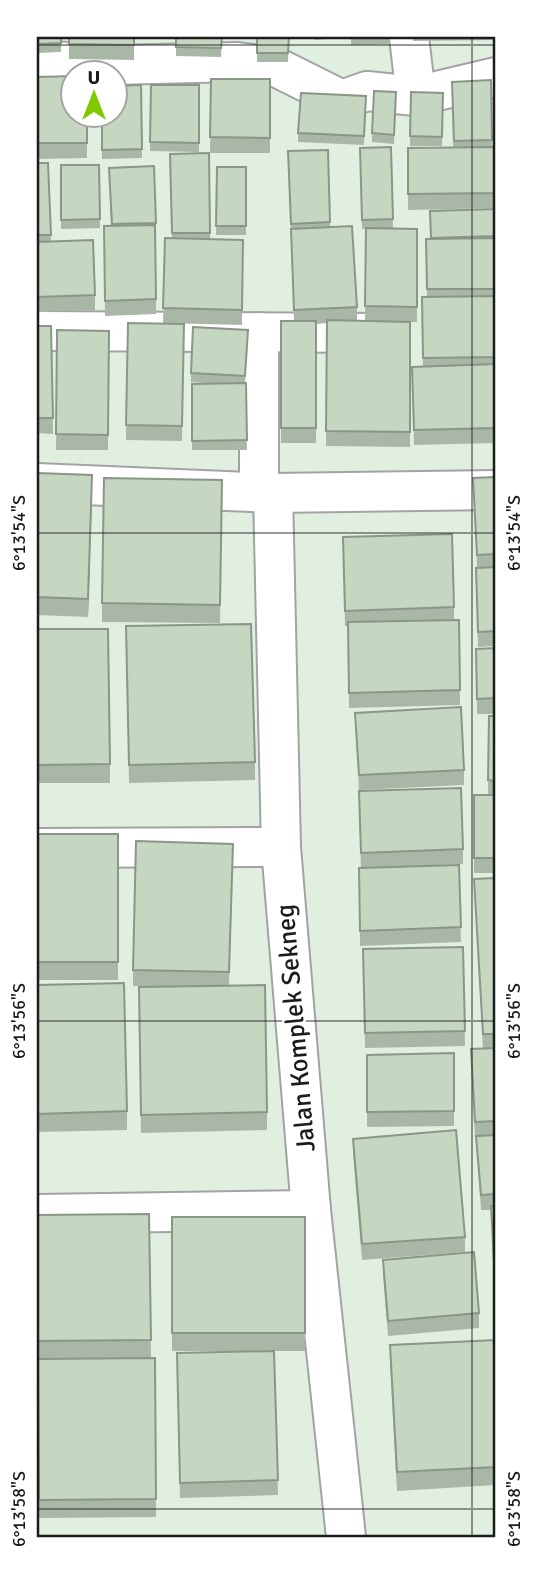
<svg xmlns="http://www.w3.org/2000/svg" width="533" height="1574" viewBox="0 0 533 1574" font-family="Signika,sans-serif">
<style>
.lines{fill:none;stroke-linecap:round;stroke-linejoin:round}
.minor-casing{stroke:#a3a3a3;stroke-width:42}
.minor{stroke:#fff;stroke-width:38}
.wall{fill:#a9b8a6}
.shaded-wall{fill:#8a9687}
.building{fill:#c5d6c1;stroke:#8a9687;stroke-width:2}
.ticks{fill:none;stroke:#1c1c1c;stroke-width:2;stroke-opacity:0.45}
.labels{text-anchor:middle;dominant-baseline:central;stroke-width:5;stroke-linejoin:round;paint-order:stroke}
.street-label{font-size:26px;fill:#1c1c1c;stroke:#fff}
.neatline{fill:none;stroke:#1c1c1c;stroke-width:2.5}
.ticks-label{font-size:18px;text-anchor:middle;fill:#1c1c1c}
</style>
<rect width="100%" height="100%" fill="#e1efe1"/>
<g class="lines">
<defs>
<g id="minor">
<path d="M409,37L416,96"/>
<path d="M37,60L113,65L238,62L276,67L342,100L367,91L416,96L496,77"/>
<path d="M37,331L378,333"/>
<path d="M259,332V491"/>
<path d="M37,483L273,493L496,490"/>
<path d="M273,493L281,847L311,1210L346,1537"/>
<path d="M37,848L281,847"/>
<path d="M37,1214L311,1210"/>
</g>
</defs>
<use href="#minor" class="minor-casing"/>
<use href="#minor" class="minor"/>
</g>
<g class="wall">
<path d="M37,37H61V52L37,53Z"/>
<path d="M69,37H134V60L69,59Z"/>
<path d="M176,37H222L221,57L176,56Z"/>
<path d="M257,37H289L288,62H257Z"/>
<path d="M314,37H344L315,40Z"/>
<path d="M351,37H390V44L351,45Z"/>
<path d="M413,37H494V40L413,41Z"/>
<path d="M37,77L87,116V158L37,159Z"/>
<path d="M211,79H270V153H210Z"/>
<path d="M491,80L492,147H494L495,208L408,210V148L453,147L452,82Z"/>
<path d="M141,85L142,158L102,159V116Z"/>
<path d="M151,85H199V152L150,151Z"/>
<path d="M411,92L443,93L442,146H410Z"/>
<path d="M366,96L364,145L298,142V133Z"/>
<path d="M396,102L394,144L372,142V133Z"/>
<path d="M391,147L393,228L417,229V322H410V447L326,446L327,323L316,324V443H281V321H294L288,151L328,150L330,227L357,307V321H365L366,229H362L360,148Z"/>
<path d="M209,153L210,239L243,240L242,325L163,323L165,238L172,239L170,154Z"/>
<path d="M37,163H48L51,242L95,295V310L37,312Z"/>
<path d="M61,165H99L100,228L61,229Z"/>
<path d="M217,167H246V235H216Z"/>
<path d="M109,177L156,223V314L105,316L104,226H111Z"/>
<path d="M496,209V443L414,445L412,367L423,366L422,297H427L426,239H430Z"/>
<path d="M128,323L184,324L182,441L126,440Z"/>
<path d="M37,326H51L53,434L37,433Z"/>
<path d="M57,330L109,331L108,450H56Z"/>
<path d="M248,339L245,383L247,450H192V384H219L191,382V373Z"/>
<path d="M37,473L92,493L88,617L37,615Z"/>
<path d="M496,477V646L478,647L476,583V568H477L473,478Z"/>
<path d="M222,480L220,623L102,622V603Z"/>
<path d="M343,537L454,607V620H459L460,705L349,708L348,626H345Z"/>
<path d="M37,629L110,764V783H37Z"/>
<path d="M126,645L255,762V780L129,783Z"/>
<path d="M496,648V714H477L476,649Z"/>
<path d="M355,713L464,770V785L359,790Z"/>
<path d="M489,716H496V873H474V795H488Z"/>
<path d="M359,806L463,849V864L361,868Z"/>
<rect x="37" y="834" width="81" height="146"/>
<path d="M233,844L229,985L267,1112V1130L141,1133L139,987L167,986H133V970Z"/>
<path d="M459,865L461,942L360,946L359,868Z"/>
<path d="M496,878V1277H494L491,1210H481L476,1137L475,1138L471,1049H483L474,879Z"/>
<path d="M463,947L465,1046L365,1048L363,949Z"/>
<path d="M37,985L127,1111V1130L37,1132Z"/>
<path d="M454,1053V1126L367,1127V1055Z"/>
<path d="M353,1139L465,1237V1252L362,1260L353,1154Z"/>
<path d="M149,1214L151,1358L37,1359V1215Z"/>
<path d="M172,1217H305V1351H274L278,1495L180,1498L177,1369L264,1351H172Z"/>
<path d="M383,1260L479,1313V1328L388,1336L383,1275Z"/>
<path d="M496,1340V1485L397,1491L390,1363V1345Z"/>
<path d="M155,1358L156,1517L39,1518L38,1359Z"/>
</g>
<path class="shaded-wall" d="M92,475V493L88,617V599Z"/>
<g class="building">
<path d="M37,37H61V43L37,44Z"/>
<path d="M69,37H134V45L69,44Z"/>
<path d="M176,37H222L221,48L176,47Z"/>
<path d="M257,37H289L288,53H257Z"/>
<path d="M74,76V116H87V143H37V77Z"/>
<path d="M211,79H270V138L210,137Z"/>
<path d="M491,80L492,140L454,141L452,82Z"/>
<path d="M141,85L142,149L102,150V116H116V86Z"/>
<path d="M151,85H199V143L150,142Z"/>
<path d="M374,91L396,92L394,135L372,133Z"/>
<path d="M411,92L443,93L442,137L410,136Z"/>
<path d="M301,93L366,96L364,136L298,133Z"/>
<path d="M391,147L393,219L362,220L360,148Z"/>
<path d="M494,147L495,193L408,194V148Z"/>
<path d="M328,150L330,222L291,224L288,151Z"/>
<path d="M209,153L210,233H172L170,154Z"/>
<path d="M37,163H48L51,235H37Z"/>
<path d="M61,165H99L100,219L61,220Z"/>
<path d="M154,166L156,223L112,224L109,168Z"/>
<path d="M217,167H246V226H216Z"/>
<path d="M496,209V236L431,238L430,211Z"/>
<path d="M155,225L156,299L105,301L104,226Z"/>
<path d="M352,226L357,307L294,310L291,229Z"/>
<path d="M366,228L417,229V307L365,306Z"/>
<path d="M165,238L243,240L242,310L163,308Z"/>
<path d="M496,238V289H427L426,239Z"/>
<path d="M93,240L95,295L37,297V242Z"/>
<path d="M496,296V357L423,358L422,297Z"/>
<path d="M327,320L410,322V432L326,431Z"/>
<rect x="281" y="321" width="35" height="107"/>
<path d="M128,323L184,324L182,426L126,425Z"/>
<path d="M37,326H51L53,418H37Z"/>
<path d="M193,327L248,330L245,376L191,373Z"/>
<path d="M57,330L109,331L108,435L56,434Z"/>
<path d="M496,364V428L414,430L412,367Z"/>
<path d="M246,383L247,440L192,441V384Z"/>
<path d="M37,473L92,475L88,599L37,597Z"/>
<path d="M496,477V554L477,555L473,478Z"/>
<path d="M104,478L222,480L220,605L102,603Z"/>
<path d="M452,534L454,607L345,611L343,537Z"/>
<path d="M496,567V631L478,632L476,568Z"/>
<path d="M459,620L460,690L349,693L348,622Z"/>
<path d="M251,624L255,762L129,765L126,626Z"/>
<path d="M37,629H108L110,764L37,765Z"/>
<path d="M496,648V698L477,699L476,649Z"/>
<path d="M461,707L464,770L359,775L355,713Z"/>
<path d="M489,716H496V781L488,780Z"/>
<path d="M461,788L463,849L361,853L359,791Z"/>
<rect x="474" y="795" width="22" height="63"/>
<rect x="37" y="834" width="81" height="128"/>
<path d="M136,841L233,844L229,972L133,970Z"/>
<path d="M459,865L461,927L360,931L359,868Z"/>
<path d="M496,878V1034H483L474,879Z"/>
<path d="M463,947L465,1031L365,1033L363,949Z"/>
<path d="M124,983L127,1111L37,1114V985Z"/>
<path d="M265,985L267,1112L141,1115L139,987Z"/>
<path d="M496,1048V1121L475,1122L471,1049Z"/>
<path d="M454,1053V1111L367,1112V1055Z"/>
<path d="M456,1130L465,1237L362,1244L353,1139Z"/>
<path d="M496,1135V1194L481,1195L476,1136Z"/>
<path d="M491,1206H496V1262H494Z"/>
<path d="M149,1214L151,1340L37,1341V1215Z"/>
<rect x="172" y="1217" width="133" height="116"/>
<path d="M474,1252L479,1313L388,1321L383,1260Z"/>
<path d="M496,1340V1467L397,1472L390,1345Z"/>
<path d="M274,1351L278,1480L180,1483L177,1353Z"/>
<path d="M155,1358L156,1499L39,1500L38,1359Z"/>
</g>
<path class="ticks" d="M472,37V1537M37,45H496M37,533H496M37,1021H496M37,1509H496"/>
<g class="labels">
<g class="street-label">
<text transform="translate(296 1028) rotate(-95)">Jalan Komplek Sekneg</text>
</g>
</g>
<rect width="533" height="1574" fill="none" stroke="#ffffff" stroke-width="77"/>
<g transform="translate(94 94)"><circle r="33" fill="#ffffff" stroke="#a4a4a4" stroke-width="2"/>
<path d="M0-5L12 26L0 18L-12 26Z" fill="#81c800"/>
<text y="-10" font-size="19" font-weight="bold" text-anchor="middle" fill="#1c1c1c">U</text>
</g>
<rect x="38" y="38" width="456" height="1498" class="neatline"/>
<g class="ticks-label">
<text transform="translate(19 533) rotate(-90)" y="6">6°13'54"S</text>
<text transform="translate(514 533) rotate(-90)" y="6">6°13'54"S</text>
<text transform="translate(19 1021) rotate(-90)" y="6">6°13'56"S</text>
<text transform="translate(514 1021) rotate(-90)" y="6">6°13'56"S</text>
<text transform="translate(19 1509) rotate(-90)" y="6">6°13'58"S</text>
<text transform="translate(514 1509) rotate(-90)" y="6">6°13'58"S</text>
</g>
</svg>
